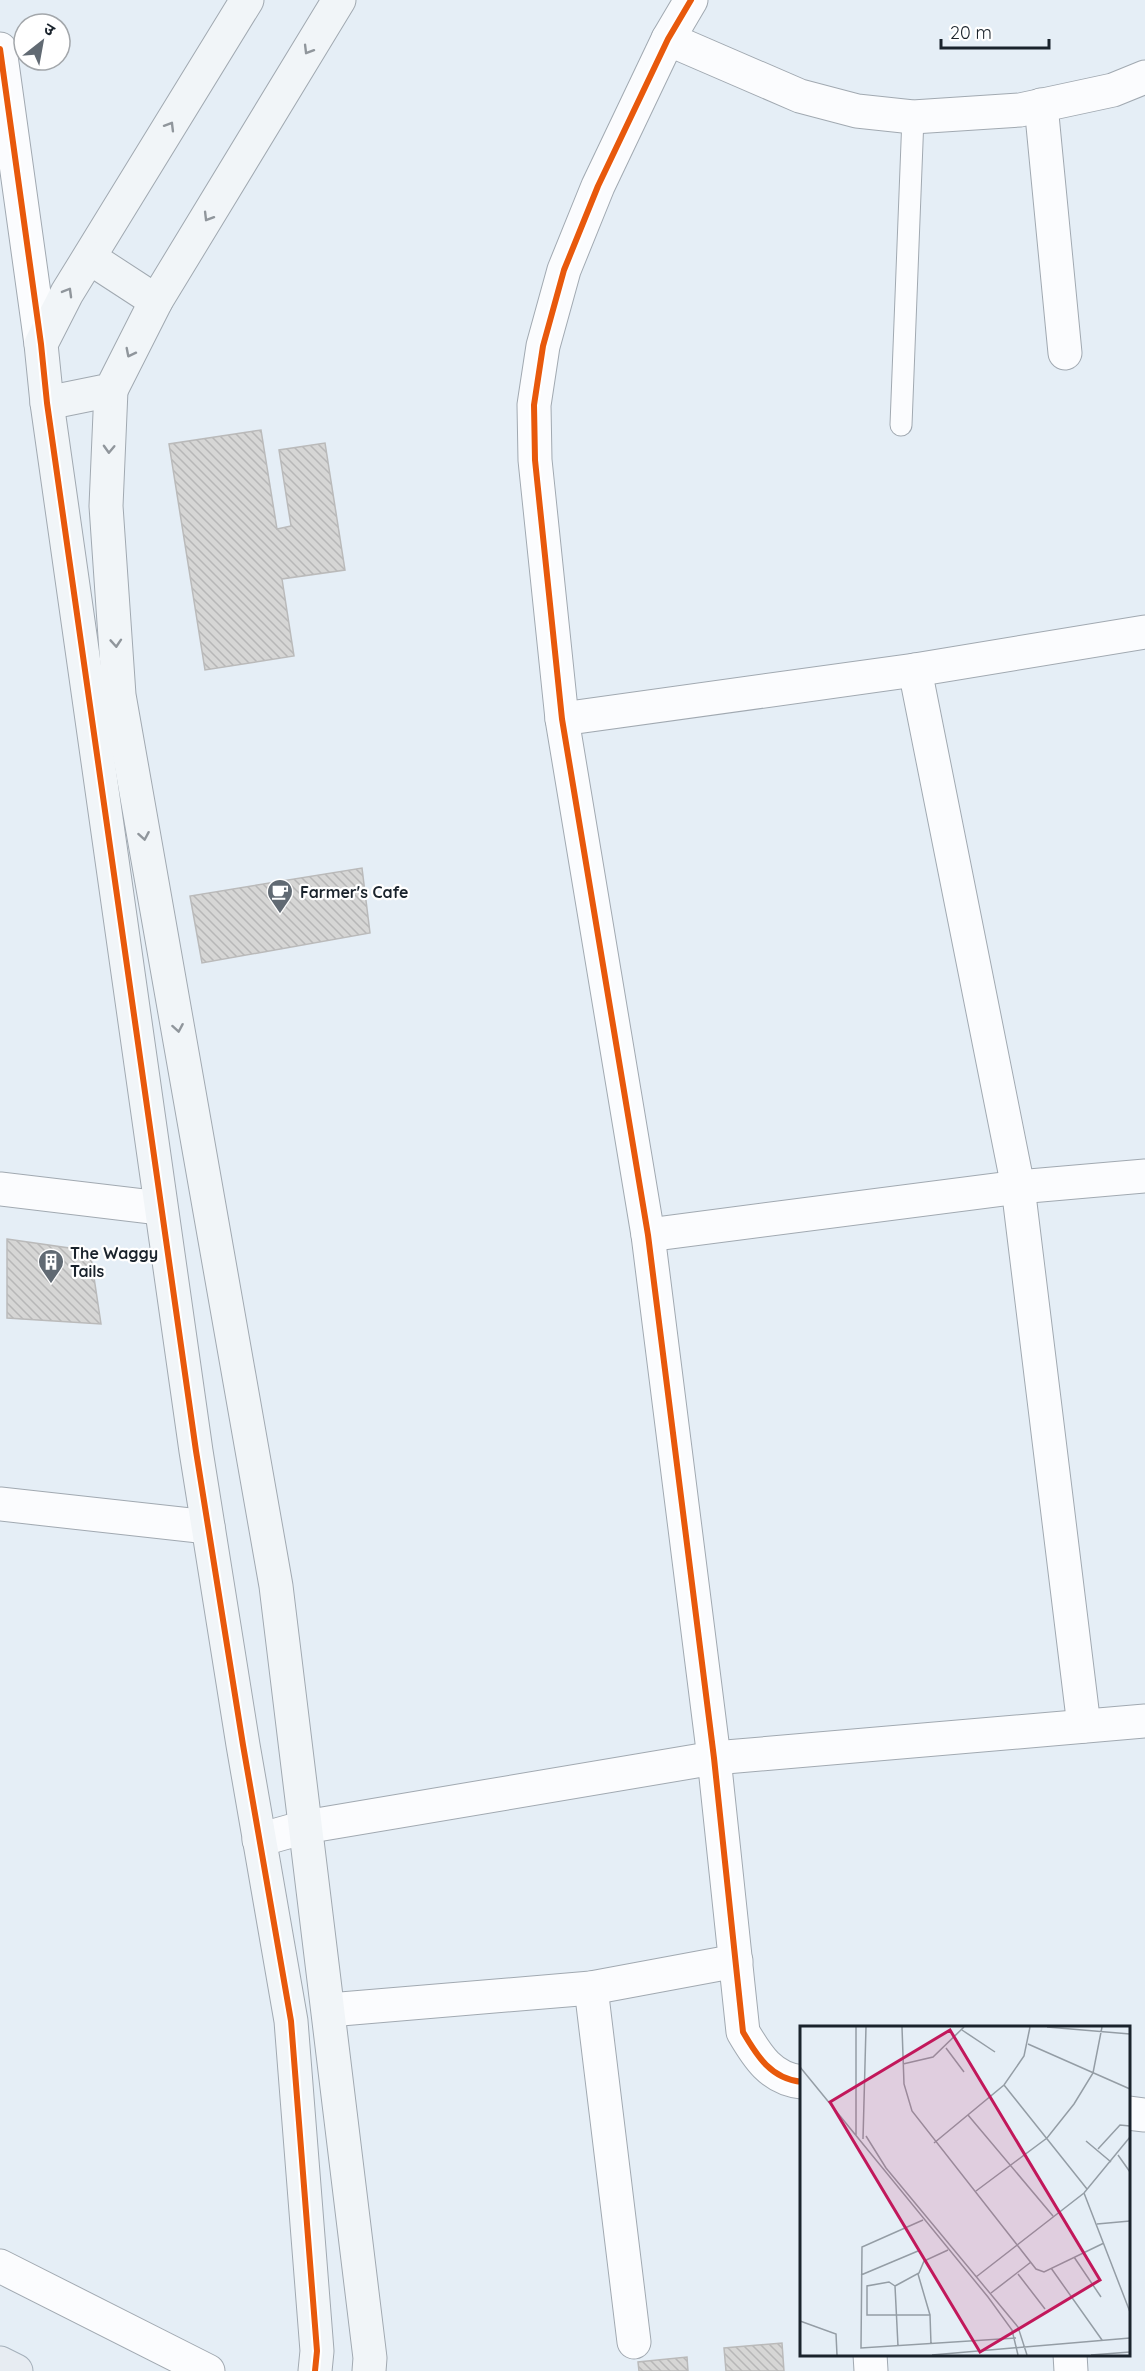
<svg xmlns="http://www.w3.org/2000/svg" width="1145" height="2371" viewBox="0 0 1145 2371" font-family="Quicksand,'Noto Sans Devanagari',sans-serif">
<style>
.building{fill:url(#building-back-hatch);stroke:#bababa;stroke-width:1.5}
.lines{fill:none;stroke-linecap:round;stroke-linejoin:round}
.lane-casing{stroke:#a1a9b1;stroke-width:23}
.street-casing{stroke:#a1a9b1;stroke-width:35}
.secondary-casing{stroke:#a1a9b1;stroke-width:35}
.primary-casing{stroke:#a5b0bb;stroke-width:35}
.lane{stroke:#fbfcfe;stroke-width:21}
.street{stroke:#fbfcfe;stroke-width:33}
.secondary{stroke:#f1f5f8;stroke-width:33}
.primary{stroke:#e7ecf2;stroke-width:33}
.cycleway-casing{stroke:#fff;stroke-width:10}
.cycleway{stroke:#e8590c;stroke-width:6}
.oneway{stroke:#90969c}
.labels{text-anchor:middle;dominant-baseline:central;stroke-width:4.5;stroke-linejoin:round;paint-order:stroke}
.poi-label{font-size:16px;font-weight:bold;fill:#1a232c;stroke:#fff;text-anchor:start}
.inset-road{fill:none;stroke:#949da5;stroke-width:1.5}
.view{fill:#c2185b;fill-opacity:0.15;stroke:#c2185b;stroke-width:3}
.inset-edge{fill:none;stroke:#1a232c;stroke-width:3}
</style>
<defs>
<pattern id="building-back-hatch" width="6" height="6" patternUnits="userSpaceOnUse" patternTransform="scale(1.5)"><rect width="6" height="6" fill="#d6d6d5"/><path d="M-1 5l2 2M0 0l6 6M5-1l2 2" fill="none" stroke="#b7b7b7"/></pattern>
</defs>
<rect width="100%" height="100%" fill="#e5eef6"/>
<g class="building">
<path d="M261,430L277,529L291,526L279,450L325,443L345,570L282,579L294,656L205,670L169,444Z"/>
<path d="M362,868L370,933L202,963L190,896Z"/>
<path d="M7,1239L90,1251L101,1324L7,1318Z"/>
<path d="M782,2343L784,2371H726L724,2348Z"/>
<path d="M687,2357L688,2371H639L638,2362Z"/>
</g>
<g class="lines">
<defs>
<path id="lane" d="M901,425L913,117"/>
<g id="street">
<path d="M691,0L668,39L598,186L564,270L543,346L534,405L535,460L562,719L648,1235L714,1758L743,2032C757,2056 771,2079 802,2082"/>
<path d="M668,39L800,96L857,111L913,117L1020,110L1113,90L1145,77"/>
<path d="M0,49L41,344"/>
<path d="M1041,105L1065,353"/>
<path d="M915,670L1018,1187L1084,1726"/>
<path d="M562,719L915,670L1145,632"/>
<path d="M0,1189L160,1208"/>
<path d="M648,1235L1018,1187L1145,1176"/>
<path d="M0,1504L208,1527"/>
<path d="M259,1840L305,1827L714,1758L1145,1721"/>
<path d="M591,1988L634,2342"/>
<path d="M329,2010L591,1988L736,1961"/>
<path d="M1128,2113L1145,2115"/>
<path d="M0,2266L208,2371"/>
<path d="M870,2354L871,2371"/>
<path d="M1070,2354L1071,2371"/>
</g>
<g id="secondary">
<path d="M247,0L67,293L41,344L47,403L196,1451L243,1745L291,2021L317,2351L315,2371"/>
<path d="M90,258L156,301"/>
<path d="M111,390L106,506L119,695L276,1586L370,2358L369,2371"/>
<path d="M47,403L111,390L156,301L339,0"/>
</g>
<path id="primary" d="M0,2363L16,2371"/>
</defs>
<use href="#lane" class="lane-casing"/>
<use href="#street" class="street-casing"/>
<use href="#secondary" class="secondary-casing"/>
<use href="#primary" class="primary-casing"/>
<use href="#lane" class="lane"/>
<use href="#street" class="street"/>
<use href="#secondary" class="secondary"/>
<use href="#primary" class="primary"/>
<defs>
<g id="cycleway">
<path d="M691,0L668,39L598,186L564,270L543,346L534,405L535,460L562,719L648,1235L714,1758L743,2032C757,2056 771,2079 802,2082"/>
<path d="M0,49L41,344L47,403L196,1451L243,1745L291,2021L317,2351L315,2371"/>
</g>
</defs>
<use href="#cycleway" class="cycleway-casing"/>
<use href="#cycleway" class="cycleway"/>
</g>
<defs><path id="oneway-chevron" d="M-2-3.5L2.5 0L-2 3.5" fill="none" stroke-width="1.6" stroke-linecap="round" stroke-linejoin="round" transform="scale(1.5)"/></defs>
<g class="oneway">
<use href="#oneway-chevron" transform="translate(308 50) rotate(121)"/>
<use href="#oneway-chevron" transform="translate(170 126) rotate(-59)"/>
<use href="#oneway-chevron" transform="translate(208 217) rotate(121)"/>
<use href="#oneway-chevron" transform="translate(68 292) rotate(-60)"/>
<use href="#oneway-chevron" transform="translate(130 353) rotate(117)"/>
<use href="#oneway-chevron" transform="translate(109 449) rotate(92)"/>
<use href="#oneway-chevron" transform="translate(116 643) rotate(86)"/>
<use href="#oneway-chevron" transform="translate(144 836) rotate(80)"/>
<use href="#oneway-chevron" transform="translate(178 1028) rotate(80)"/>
</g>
<defs>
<symbol id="cafe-pin" viewBox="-11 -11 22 30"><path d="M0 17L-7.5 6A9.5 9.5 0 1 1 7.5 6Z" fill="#616a73" stroke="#fff"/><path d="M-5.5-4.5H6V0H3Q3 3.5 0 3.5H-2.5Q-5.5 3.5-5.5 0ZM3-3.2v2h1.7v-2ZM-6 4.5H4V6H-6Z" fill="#fff"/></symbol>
<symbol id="building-pin" viewBox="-11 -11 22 30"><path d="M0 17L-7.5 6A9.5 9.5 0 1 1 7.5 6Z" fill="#616a73" stroke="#fff"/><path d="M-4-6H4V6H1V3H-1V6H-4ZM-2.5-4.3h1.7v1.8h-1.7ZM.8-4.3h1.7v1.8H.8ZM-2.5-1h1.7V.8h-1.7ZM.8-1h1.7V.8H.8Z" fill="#fff"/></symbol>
</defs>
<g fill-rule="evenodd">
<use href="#cafe-pin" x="265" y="877" width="30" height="40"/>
<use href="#building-pin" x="36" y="1247" width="30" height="40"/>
</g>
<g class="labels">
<g class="poi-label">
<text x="300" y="892">Farmer's Cafe</text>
<text x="70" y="1253">The Waggy<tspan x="70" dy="18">Tails</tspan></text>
</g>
</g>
<g transform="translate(800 2026)">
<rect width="330" height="330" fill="#e5eef6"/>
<path class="inset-road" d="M102,1L104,58L112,85L236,243L244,246L304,217M247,1L330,8M162,4L195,26M228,18L330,63M146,22L164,46M103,38L133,31L164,1M0,41L188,271L212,304L218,329M204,59L287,163M168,89L253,190M56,109V1M66,110L86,142L218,301L227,329M63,113L66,1M286,115L311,136M134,117L204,59L224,30L230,1M298,123L320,99L330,100M318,129L330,146M176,165L247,112L274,78L293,47L302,1M284,167L330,286M123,194L62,221L61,322L216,312M297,198L330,195M274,231L301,271M251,242L302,314M118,248L130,289M218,248L245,283M61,249L118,225M176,251L284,167L330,111M95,260L89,256L67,260V289H130L131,318M191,267L231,236M0,295L36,308L37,329M98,320L95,260L119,247L124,235L148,224M132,329L330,312M291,329L330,326"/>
<path class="view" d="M150,4L300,254L180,326L30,76Z"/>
<rect width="330" height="330" class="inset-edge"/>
</g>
<g transform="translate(42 42) rotate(31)"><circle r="28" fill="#ffffff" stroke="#a3a7ab" stroke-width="1.5"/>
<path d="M0-4.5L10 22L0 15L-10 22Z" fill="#616a73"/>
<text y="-9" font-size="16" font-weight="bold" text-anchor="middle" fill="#1a232c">उ</text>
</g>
<path d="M941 39v9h108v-9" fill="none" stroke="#1a232c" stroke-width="3"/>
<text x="950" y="39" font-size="18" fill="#1a232c" stroke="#ffffff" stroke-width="4.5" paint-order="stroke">20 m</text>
</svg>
